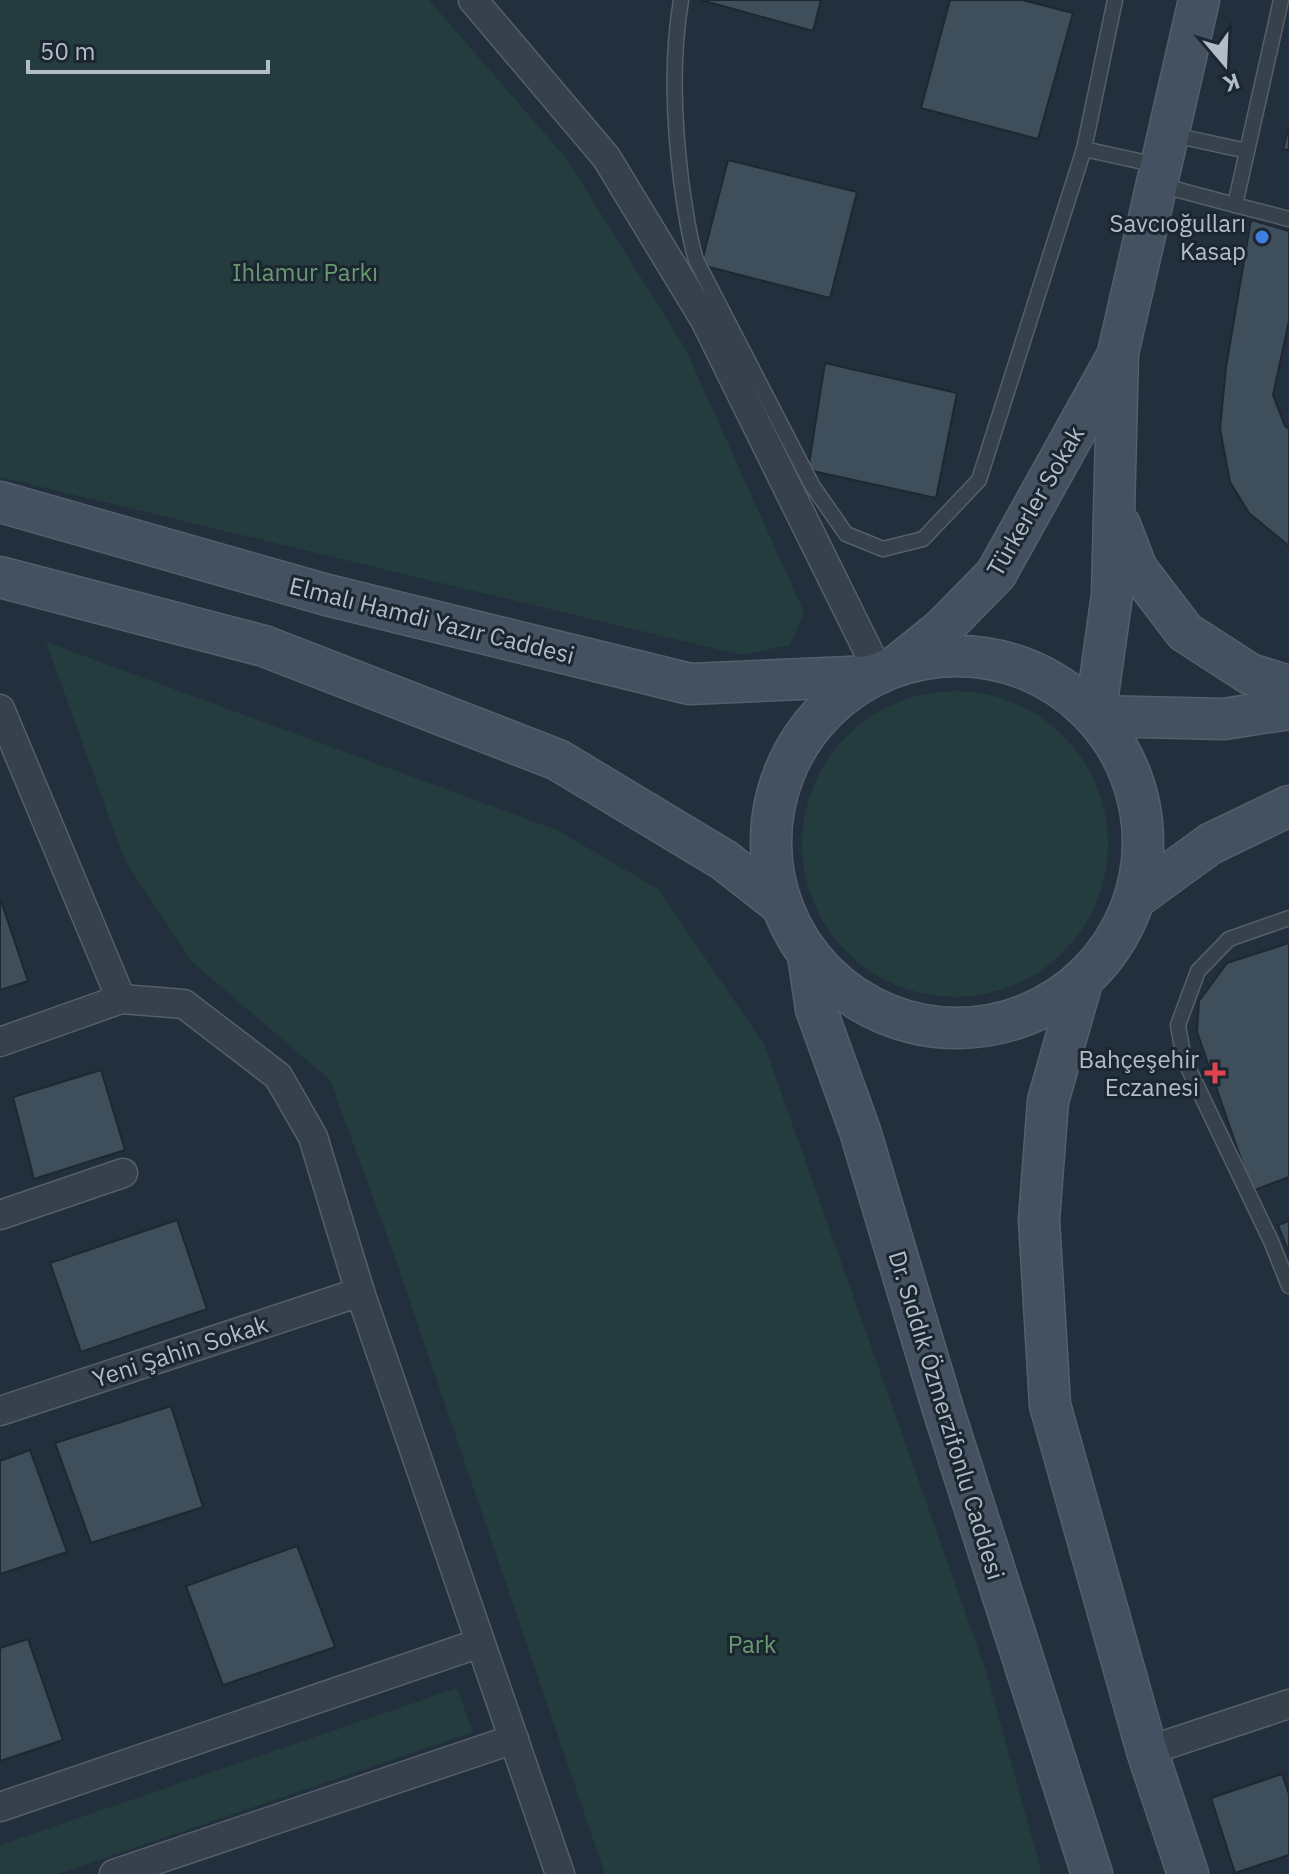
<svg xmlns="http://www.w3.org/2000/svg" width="1289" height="1874" viewBox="0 0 1289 1874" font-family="'IBM Plex Sans',sans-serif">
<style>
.green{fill:#243c3d}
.building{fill:#3e4e5b;stroke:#1e2833;stroke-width:2}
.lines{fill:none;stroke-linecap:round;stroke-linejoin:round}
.lane-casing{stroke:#555f6a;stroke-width:17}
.street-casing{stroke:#555f6a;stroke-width:31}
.secondary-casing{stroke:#555f6a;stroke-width:43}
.lane{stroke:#36414c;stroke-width:14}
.street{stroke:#36414c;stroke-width:28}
.secondary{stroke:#445160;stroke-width:40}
.shop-dot{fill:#3f7fe0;stroke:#1c2631;stroke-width:3}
.health-dot{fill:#e0444e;stroke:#1c2631;stroke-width:3}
.labels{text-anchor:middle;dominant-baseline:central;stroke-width:6;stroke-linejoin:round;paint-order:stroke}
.poi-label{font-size:24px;fill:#b2bcc8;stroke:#1c2631;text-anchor:end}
.park-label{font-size:24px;fill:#689970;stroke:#1c2631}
.street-label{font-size:24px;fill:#b2bcc8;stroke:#1c2631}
</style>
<rect width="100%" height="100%" fill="#222f3c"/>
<g class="green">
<path d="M0,0H429L566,158L685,348L804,612L790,645L741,655L0,477Z"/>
<path d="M46,642L557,830L658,889L764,1044L986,1671L1042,1874H605L394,1255L330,1080L192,962L125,861Z"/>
<circle cx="955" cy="844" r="153"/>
<path d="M457,1688L473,1732L58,1874H0V1845Z"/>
</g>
<g class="building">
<path d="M701,0H821L813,31Z"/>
<path d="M950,0H1022L1073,13L1038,139L921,108Z"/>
<path d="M1289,126V150L1283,149Z"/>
<path d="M728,160L857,192L830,298L701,265Z"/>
<path d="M1251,220L1289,231V321L1273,395L1285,426L1289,429V546L1249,513L1230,482L1220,429L1226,367Z"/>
<path d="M825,363L957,393L936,498L808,470Z"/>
<path d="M0,898L28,981L0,990Z"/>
<path d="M1289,943V1177L1252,1191L1197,1032L1199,1001L1227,963Z"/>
<path d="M101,1070L125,1150L34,1179L13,1097Z"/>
<path d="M177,1220L207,1309L81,1352L50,1263Z"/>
<path d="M1289,1221V1253L1278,1225Z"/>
<path d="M171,1406L203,1507L91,1543L55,1443Z"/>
<path d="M30,1450L67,1552L0,1574V1461Z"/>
<path d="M297,1546L335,1647L223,1685L186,1586Z"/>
<path d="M28,1639L63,1740L0,1761V1648Z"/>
<path d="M1282,1774L1289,1794V1855L1235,1873L1211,1798Z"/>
</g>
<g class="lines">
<defs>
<g id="lane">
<path d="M681,0C671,61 674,120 681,180C685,208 688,234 696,260L812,485L846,534L883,549L923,539L979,480L1084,149L1115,0"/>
<path d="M1281,0L1235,205L1289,219"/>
<path d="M1169,134L1247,151"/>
<path d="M1084,149L1157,165"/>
<path d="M1160,185L1235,205"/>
<path d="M1289,918L1229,939L1198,971L1178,1025L1184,1059L1271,1241L1289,1286"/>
</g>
<g id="street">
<path d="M473,0L606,157L705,320L879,673"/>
<path d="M0,709L121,999"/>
<path d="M0,1042L121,999L184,1004L278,1076L313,1137L360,1292L560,1874"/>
<path d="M0,1215L123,1173"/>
<path d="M0,1411L360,1292"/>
<path d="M1147,1751L1289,1704"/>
<path d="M0,1807L480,1643"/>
<path d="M114,1874L514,1739"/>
</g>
<g id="secondary">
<path d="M0,502L327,595L690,684L872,676"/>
<path d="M1120,525L1137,569L1185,632L1250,674L1289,686"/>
<path d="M0,577L264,646L558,760L724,860L780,904"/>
<circle cx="957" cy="842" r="186"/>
<path d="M900,663L942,629L996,574L1115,360"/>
<path d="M1095,716L1112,595L1118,353L1199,0"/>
<path d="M1095,716L1224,719L1289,709"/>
<path d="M1136,898L1210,844L1289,806"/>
<path d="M808,955L816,1009L860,1131L943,1409L1092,1874"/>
<path d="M1082,982L1048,1101L1039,1220L1050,1405L1147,1751L1188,1874"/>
</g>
</defs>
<use href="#lane" class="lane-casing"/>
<use href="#street" class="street-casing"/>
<use href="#secondary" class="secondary-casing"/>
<use href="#lane" class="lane"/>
<use href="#street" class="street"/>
<use href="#secondary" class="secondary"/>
</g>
<circle class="shop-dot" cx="1262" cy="237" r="8"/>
<path class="health-dot" d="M1211 1061h8v8h8v8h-8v8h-8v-8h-8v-8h8z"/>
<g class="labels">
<g class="poi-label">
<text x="1246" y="223">Savcıoğulları<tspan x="1246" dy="28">Kasap</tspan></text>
<text x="1199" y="1059">Bahçeşehir<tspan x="1199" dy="28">Eczanesi</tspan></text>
</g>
<g class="park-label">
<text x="305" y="272">Ihlamur Parkı</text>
<text x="752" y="1644">Park</text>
</g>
<g class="street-label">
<text transform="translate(1035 501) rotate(-60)">Türkerler Sokak</text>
<text transform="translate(432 620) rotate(14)">Elmalı Hamdi Yazır Caddesi</text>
<text transform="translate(180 1351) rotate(-18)">Yeni Şahin Sokak</text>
<text transform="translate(947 1415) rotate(73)">Dr. Sıddık Özmerzifonlu Caddesi</text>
</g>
</g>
<g transform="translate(1225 64) rotate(161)" stroke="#1c2631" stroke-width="6" paint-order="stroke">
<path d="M0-6L14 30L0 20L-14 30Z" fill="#b2bcc8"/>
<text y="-12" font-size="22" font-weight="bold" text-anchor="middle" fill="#b2bcc8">K</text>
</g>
<path d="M28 60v12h240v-12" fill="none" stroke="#b2bcc8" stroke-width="4"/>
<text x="40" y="60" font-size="24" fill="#b2bcc8" stroke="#1c2631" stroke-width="6" paint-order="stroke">50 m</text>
</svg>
